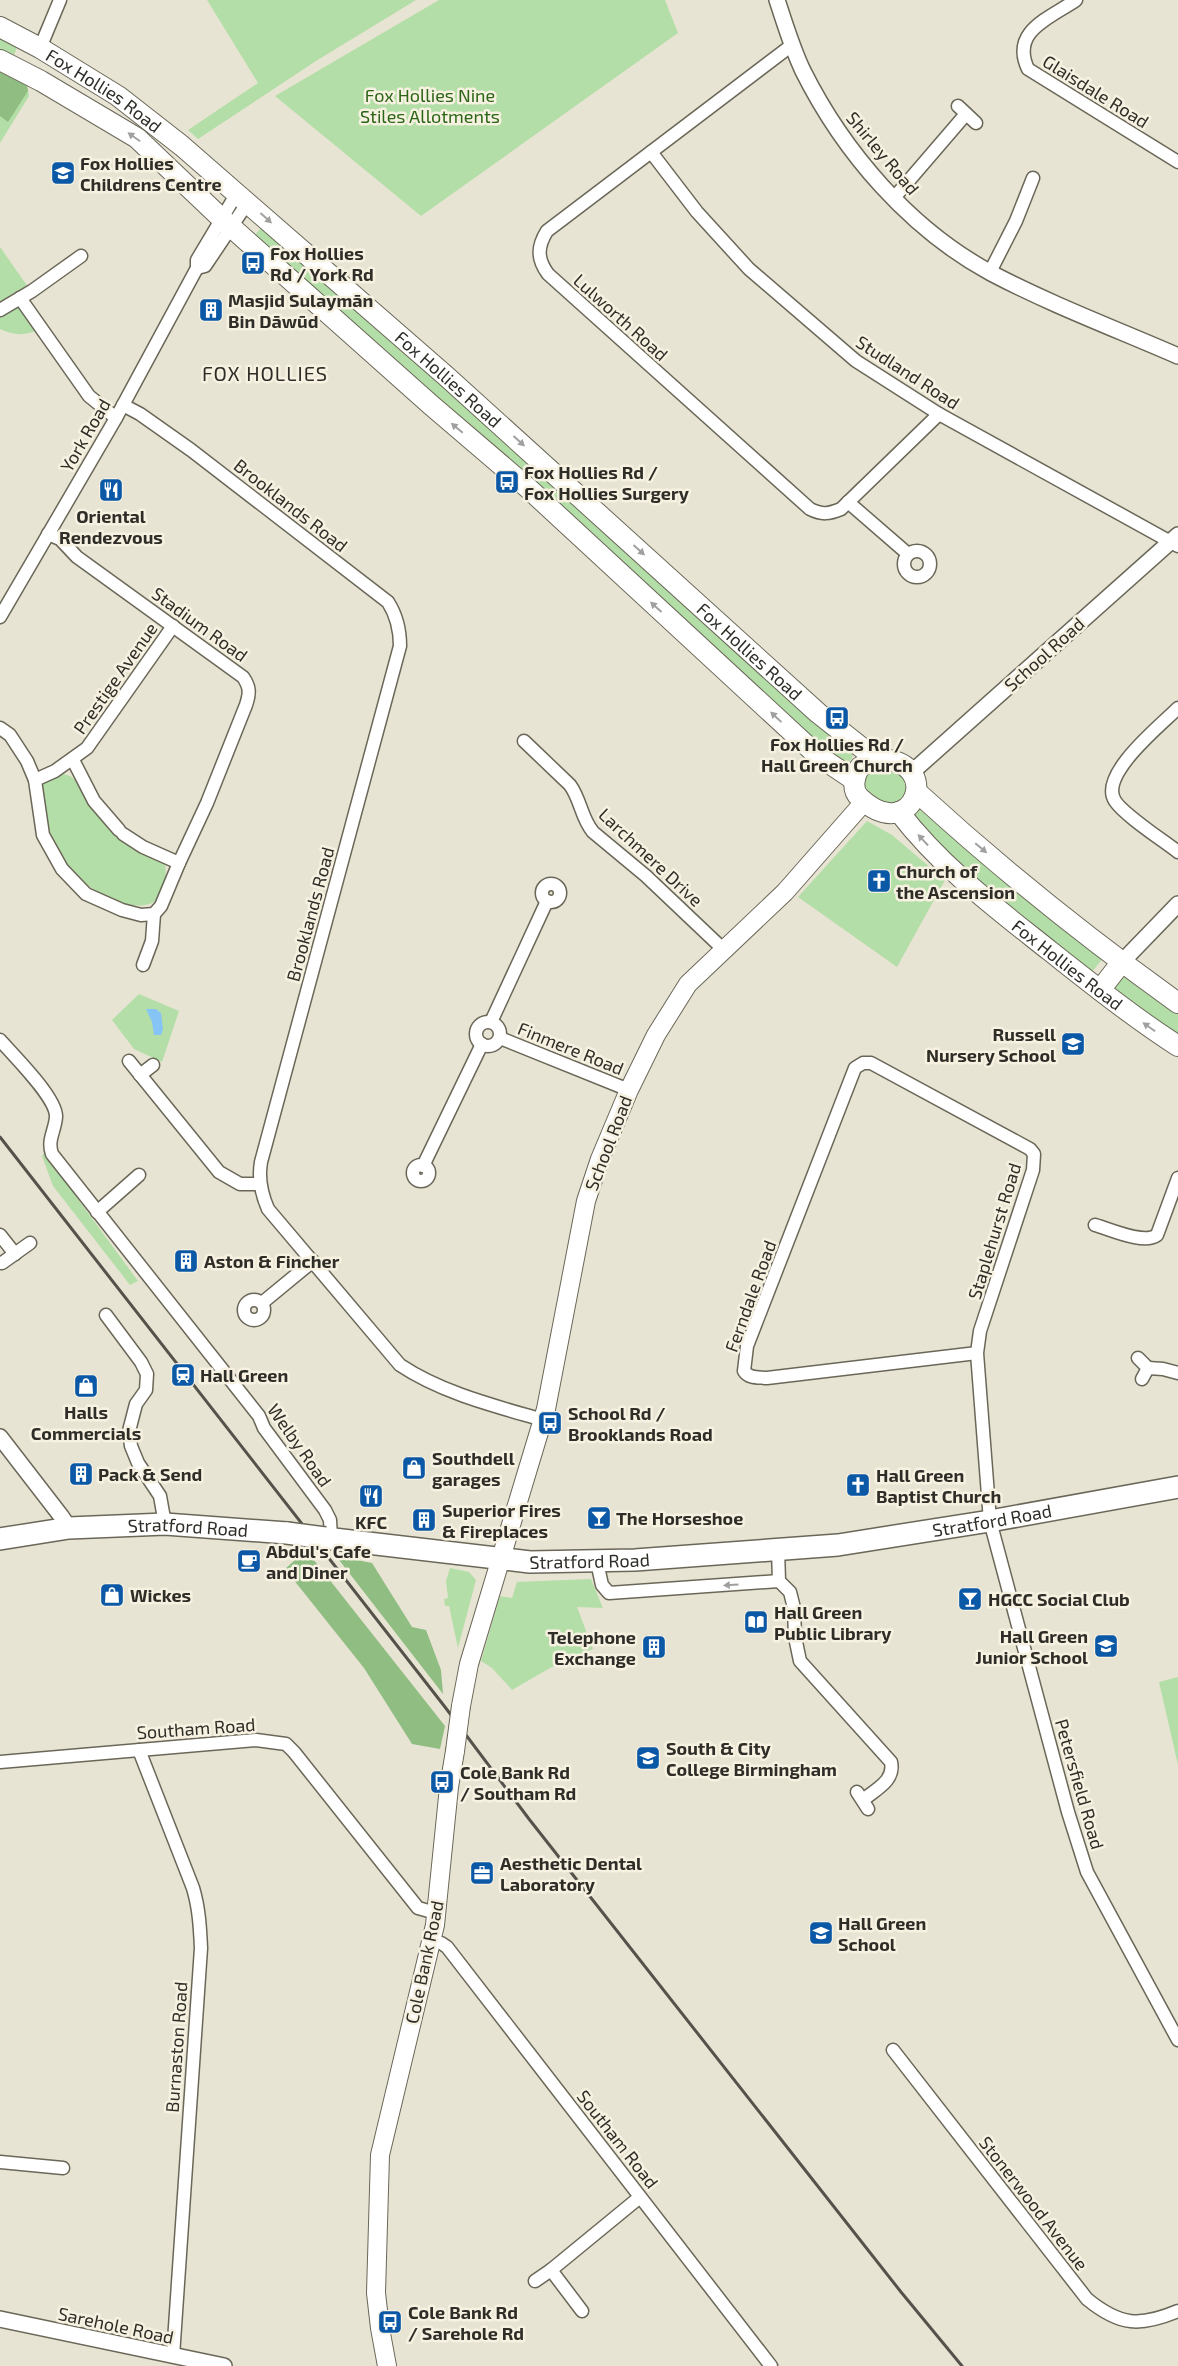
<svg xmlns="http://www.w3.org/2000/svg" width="1178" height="2366" viewBox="0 0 1178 2366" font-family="'Exo 2',sans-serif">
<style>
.green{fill:#b4dea8}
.forest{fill:#8fbd82}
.water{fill:#87c4f6}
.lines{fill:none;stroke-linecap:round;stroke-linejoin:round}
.minor-casing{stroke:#6b6758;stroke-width:15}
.tertiary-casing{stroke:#6b6758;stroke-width:18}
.secondary-casing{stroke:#6b6758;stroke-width:20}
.primary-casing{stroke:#6b6758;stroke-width:22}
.trunk-casing{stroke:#6b6758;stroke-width:24}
.minor{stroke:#fff;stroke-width:12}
.tertiary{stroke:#fff;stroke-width:15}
.secondary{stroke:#fff;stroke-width:18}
.primary{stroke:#fff;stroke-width:20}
.trunk{stroke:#fff;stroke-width:21}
.rail{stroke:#54524a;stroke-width:3}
.secondary-bridge-casing{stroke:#6b6758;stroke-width:20;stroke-linecap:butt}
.trunk-bridge-casing{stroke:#6b6758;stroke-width:24;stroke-linecap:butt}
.secondary-bridge{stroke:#fff;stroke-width:18}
.trunk-bridge{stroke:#fff;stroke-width:21}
.oneway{fill:#a1a09e}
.labels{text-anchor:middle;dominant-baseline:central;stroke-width:5;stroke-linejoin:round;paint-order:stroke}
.street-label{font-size:18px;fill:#2f2d27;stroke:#f6f1e0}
.park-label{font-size:18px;fill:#2b6516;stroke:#f6f1e0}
.poi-label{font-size:18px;font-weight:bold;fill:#2f2d27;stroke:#f6f1e0;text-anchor:start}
.quarter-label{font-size:20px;letter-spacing:1px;fill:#2f2d27;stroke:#f6f1e0}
</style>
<rect width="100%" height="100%" fill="#e8e4d3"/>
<g class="green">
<path d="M207,0H416L316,61L198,139L188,130L258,83Z"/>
<path d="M439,0H665L678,33L421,216L275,96Z"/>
<path d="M0,33L18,43L14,56L0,52Z"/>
<path d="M0,71L27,86L29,96L0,143Z"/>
<path d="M260,229L274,233L854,751L852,758L848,763H843L806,736L254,236Z"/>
<path d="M0,247L28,287L0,303Z"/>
<path d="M20,298L42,328C28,336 14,336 0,329V310Z"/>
<path d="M888,765L908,777L907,802L885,806L864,793V771Z"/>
<path d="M62,774C79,775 83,794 93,806C116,835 131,849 165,864C175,938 88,897 67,865C60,854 48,836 46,823C43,811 43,798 41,785Z"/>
<path d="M919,809L1104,957L1091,973L962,869L912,818Z"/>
<path d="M867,821L892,835L945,880L897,967L798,897Z"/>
<path d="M1123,971L1178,1010V1039L1110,989Z"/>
<path d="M139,994L179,1011L162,1062L134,1049L112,1020Z"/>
<path d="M44,1153L138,1281L130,1285L53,1186L42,1156Z"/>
<path d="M450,1568L469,1572L476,1580L458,1648L449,1606H445L444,1599L448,1598L446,1581Z"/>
<path d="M591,1579L603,1608L577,1607L593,1649L550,1668L512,1690L492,1668L481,1661L500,1596L512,1598L517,1582Z"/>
<path d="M1178,1677V1765L1159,1682Z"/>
</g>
<g class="forest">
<path d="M0,71L27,86L28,91L8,122L0,116Z"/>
<path d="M306,1550L445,1726L440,1749L412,1744L364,1668L285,1569Z"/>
<path d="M336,1556L372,1563L412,1627L426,1630L441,1670L443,1694Z"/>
</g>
<path class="water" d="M146,1009H156L161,1013L163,1029L161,1035H154L152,1022Z"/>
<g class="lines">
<defs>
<g id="minor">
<path d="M1076,0C1050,18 1010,31 1028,69L1178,162"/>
<path d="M792,45L547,231C537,247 537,259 548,274L810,509C822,515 829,514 841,509L939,414"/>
<path d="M40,48L60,0"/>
<path d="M958,106L976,123"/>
<path d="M651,152L697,212L749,269L856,361L939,414L1178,546"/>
<path d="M893,199L966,114"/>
<path d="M197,268L205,266L248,202"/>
<path d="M990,272L1016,221L1033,178"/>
<path d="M20,298L89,396L116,418"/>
<path d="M0,310L32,291L81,256"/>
<path d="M123,405L140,414L191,450L388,602C397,616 400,629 400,646L261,1162C258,1179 261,1193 268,1209L400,1365C442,1393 495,1406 543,1420"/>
<path d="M848,502L908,554"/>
<circle cx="917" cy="564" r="13"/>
<path d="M0,617L116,418L197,268V260L237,193"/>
<path d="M1178,708C1161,725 1098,775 1115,801C1124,815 1164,841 1178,852"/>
<path d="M0,728L10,735L27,761L35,780L43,835L62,869L86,894L122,910L141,915L154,914L161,906L179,863L207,803L246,705C250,693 250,687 243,677L77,557L60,539L48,534"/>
<path d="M524,741L570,785C581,800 581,818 593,832L646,876L723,949"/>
<path d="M73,760L94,801L119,830"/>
<path d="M35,780L55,771L87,748L173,626"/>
<path d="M123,834L143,847L179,863"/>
<circle cx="551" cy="893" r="9"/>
<path d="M143,965L152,941L154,914"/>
<path d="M491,1022L547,901"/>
<circle cx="488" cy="1034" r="12"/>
<path d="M500,1038L629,1090"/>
<path d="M0,1040C13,1055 57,1098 56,1117C55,1131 47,1140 52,1154L259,1416L264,1428L325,1510L330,1520L331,1538"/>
<path d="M129,1061L219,1172L240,1184H260"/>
<path d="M140,1075L153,1065"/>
<circle cx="421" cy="1173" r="8"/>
<path d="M423,1166L482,1044"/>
<path d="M97,1212L139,1175"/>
<path d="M1095,1225C1110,1229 1144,1245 1157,1235L1178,1178"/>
<path d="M0,1235L15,1254"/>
<path d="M2,1263L30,1243"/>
<circle cx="254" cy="1310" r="10"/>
<path d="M262,1303L313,1261"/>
<path d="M106,1315L141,1362L147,1374L146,1390L136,1404L129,1431L131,1446L138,1463L160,1496L165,1524"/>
<path d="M977,1353L767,1378C759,1377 749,1379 744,1371L747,1346L855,1068L863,1063H871L1030,1149L1034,1154L1033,1170L980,1331L977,1353L990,1521L1068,1812L1087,1872L1178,2040"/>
<path d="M1138,1358L1148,1368L1142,1379"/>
<path d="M1148,1368L1163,1369L1178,1373"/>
<path d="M778,1550L779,1581L790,1592L794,1608L795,1637L800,1661L891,1762C895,1781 876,1789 863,1800"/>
<path d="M597,1562L602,1585L609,1593L779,1581"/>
<path d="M139,1750L193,1888C199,1908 200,1927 201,1948L173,2356"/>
<path d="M0,1762L256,1740L286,1744L294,1752L418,1908L436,1913"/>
<path d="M857,1792L868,1809"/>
<path d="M432,1941L441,1943L447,1947L771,2366"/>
<path d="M893,2050L1087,2299C1120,2326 1140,2327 1178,2311"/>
<path d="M0,2162L63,2168"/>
<path d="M535,2281L551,2270"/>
<path d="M582,2311L551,2270L640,2197"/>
</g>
<g id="tertiary">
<path d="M777,0C785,24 792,48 803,71C844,153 910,229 991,273C1052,305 1116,329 1178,356"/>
<path d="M911,773L1178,535"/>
<path d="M1121,963L1178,904"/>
<path d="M0,1437L61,1516L69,1528"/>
<path d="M0,2319L224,2366"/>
</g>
<g id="secondary">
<path d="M461,1706L469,1664L546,1409L586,1201L600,1159L629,1090L656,1035L688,984L785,892L864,802"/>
<path d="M387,2366L380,2328L376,2293L380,2155L435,1925L449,1787L455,1751"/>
</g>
<g id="primary">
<path id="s1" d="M0,27L40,48L118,96L182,146L446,376L818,713L876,759"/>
<path d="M0,60L41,81L137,138L221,218L431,405L528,488L817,755L854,780"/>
<path d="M876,759C947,758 913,848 860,798C851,790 854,776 860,767Z"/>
<path d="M918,793C1000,868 1087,938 1178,1003"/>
<path id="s2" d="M899,812C941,867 996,908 1050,951C1092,984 1133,1017 1178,1046"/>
<path d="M1100,990L1121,963"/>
</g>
<g id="trunk">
<path id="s3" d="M325,1538L530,1562L635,1560L838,1545L990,1521L1178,1487"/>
<path id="s4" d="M0,1539L69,1528L165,1524L287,1533"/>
</g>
</defs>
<use href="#minor" class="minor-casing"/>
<use href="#tertiary" class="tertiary-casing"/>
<use href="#secondary" class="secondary-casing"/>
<use href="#primary" class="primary-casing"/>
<use href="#trunk" class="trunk-casing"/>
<use href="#minor" class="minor"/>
<use href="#tertiary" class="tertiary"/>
<use href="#secondary" class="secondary"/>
<use href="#primary" class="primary"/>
<use href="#trunk" class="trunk"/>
<path class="rail" d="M0,1137L445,1707L529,1819L901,2292L962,2366"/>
<defs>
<path id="secondary-bridge" d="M455,1751L461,1706"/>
<path id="trunk-bridge" d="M287,1533L325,1538"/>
</defs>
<use href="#secondary-bridge" class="secondary-bridge-casing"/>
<use href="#trunk-bridge" class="trunk-bridge-casing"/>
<use href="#secondary-bridge" class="secondary-bridge"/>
<use href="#trunk-bridge" class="trunk-bridge"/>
</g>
<defs><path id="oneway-solid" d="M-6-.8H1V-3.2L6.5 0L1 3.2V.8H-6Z" transform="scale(1.25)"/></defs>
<g class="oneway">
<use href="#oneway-solid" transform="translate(134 137) rotate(-145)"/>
<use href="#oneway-solid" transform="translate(266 218) rotate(42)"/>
<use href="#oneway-solid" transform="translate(457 428) rotate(-140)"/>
<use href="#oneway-solid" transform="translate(519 441) rotate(42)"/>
<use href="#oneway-solid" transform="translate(639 550) rotate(42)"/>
<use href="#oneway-solid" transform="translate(656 607) rotate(-138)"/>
<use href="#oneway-solid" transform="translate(776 717) rotate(-137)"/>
<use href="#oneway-solid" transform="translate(923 840) rotate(-133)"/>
<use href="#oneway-solid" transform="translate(981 848) rotate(40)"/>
<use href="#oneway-solid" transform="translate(1149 1027) rotate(-145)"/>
<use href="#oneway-solid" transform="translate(731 1585) rotate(177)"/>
</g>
<defs>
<symbol id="school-square" viewBox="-11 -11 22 22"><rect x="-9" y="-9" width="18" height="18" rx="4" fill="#0b58a7" stroke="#f6f1e0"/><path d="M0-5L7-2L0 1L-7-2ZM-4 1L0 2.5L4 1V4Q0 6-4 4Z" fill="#fff"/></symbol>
<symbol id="bus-square" viewBox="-11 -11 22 22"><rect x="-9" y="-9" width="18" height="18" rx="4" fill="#0b58a7" stroke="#f6f1e0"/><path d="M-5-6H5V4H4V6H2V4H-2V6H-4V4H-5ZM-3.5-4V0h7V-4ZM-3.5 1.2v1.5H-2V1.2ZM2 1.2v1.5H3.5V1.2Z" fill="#fff"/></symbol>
<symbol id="building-square" viewBox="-11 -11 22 22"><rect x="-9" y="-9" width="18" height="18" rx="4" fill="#0b58a7" stroke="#f6f1e0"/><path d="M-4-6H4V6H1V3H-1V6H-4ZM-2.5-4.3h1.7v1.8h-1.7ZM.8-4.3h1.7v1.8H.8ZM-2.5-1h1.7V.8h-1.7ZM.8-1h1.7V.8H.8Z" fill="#fff"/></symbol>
<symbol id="restaurant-square" viewBox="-11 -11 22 22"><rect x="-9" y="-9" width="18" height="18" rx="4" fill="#0b58a7" stroke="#f6f1e0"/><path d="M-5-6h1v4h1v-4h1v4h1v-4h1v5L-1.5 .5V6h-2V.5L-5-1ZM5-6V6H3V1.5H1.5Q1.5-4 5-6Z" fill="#fff"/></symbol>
<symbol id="church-square" viewBox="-11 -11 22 22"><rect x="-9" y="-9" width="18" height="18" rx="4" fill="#0b58a7" stroke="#f6f1e0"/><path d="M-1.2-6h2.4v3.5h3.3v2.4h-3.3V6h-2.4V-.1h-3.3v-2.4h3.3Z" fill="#fff"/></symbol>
<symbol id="station-square" viewBox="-11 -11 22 22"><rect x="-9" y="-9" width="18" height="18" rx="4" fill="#0b58a7" stroke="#f6f1e0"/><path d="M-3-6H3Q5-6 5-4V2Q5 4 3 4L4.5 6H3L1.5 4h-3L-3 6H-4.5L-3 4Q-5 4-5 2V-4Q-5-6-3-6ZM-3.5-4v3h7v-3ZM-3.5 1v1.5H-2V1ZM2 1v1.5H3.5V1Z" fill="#fff"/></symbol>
<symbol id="shop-square" viewBox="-11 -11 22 22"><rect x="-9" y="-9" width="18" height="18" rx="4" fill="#0b58a7" stroke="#f6f1e0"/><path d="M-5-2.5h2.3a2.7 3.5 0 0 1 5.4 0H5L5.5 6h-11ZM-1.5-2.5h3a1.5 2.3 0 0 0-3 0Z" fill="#fff"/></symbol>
<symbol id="bar-square" viewBox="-11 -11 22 22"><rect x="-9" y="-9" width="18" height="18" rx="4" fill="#0b58a7" stroke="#f6f1e0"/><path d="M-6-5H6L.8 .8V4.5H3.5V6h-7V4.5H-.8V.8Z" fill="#fff"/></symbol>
<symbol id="cafe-square" viewBox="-11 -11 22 22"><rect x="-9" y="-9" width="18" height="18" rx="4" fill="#0b58a7" stroke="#f6f1e0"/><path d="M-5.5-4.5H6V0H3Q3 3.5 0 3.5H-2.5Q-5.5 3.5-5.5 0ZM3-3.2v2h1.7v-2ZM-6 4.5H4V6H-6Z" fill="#fff"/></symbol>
<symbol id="library-square" viewBox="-11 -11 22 22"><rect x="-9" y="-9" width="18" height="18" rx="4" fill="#0b58a7" stroke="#f6f1e0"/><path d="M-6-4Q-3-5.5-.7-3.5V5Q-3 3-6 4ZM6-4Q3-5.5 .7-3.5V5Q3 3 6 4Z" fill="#fff"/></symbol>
<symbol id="university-square" viewBox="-11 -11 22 22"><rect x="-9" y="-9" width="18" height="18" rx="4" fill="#0b58a7" stroke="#f6f1e0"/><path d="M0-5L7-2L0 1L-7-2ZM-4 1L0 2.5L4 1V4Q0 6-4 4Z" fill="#fff"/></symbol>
<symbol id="office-square" viewBox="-11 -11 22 22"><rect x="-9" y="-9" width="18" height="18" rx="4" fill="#0b58a7" stroke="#f6f1e0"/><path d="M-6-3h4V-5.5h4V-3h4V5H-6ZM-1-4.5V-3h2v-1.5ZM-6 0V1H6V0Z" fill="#fff"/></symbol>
</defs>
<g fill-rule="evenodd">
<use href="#school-square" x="49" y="159" width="28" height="28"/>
<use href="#bus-square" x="239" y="249" width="28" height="28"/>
<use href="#building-square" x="197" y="296" width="28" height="28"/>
<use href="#bus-square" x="493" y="468" width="28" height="28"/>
<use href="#restaurant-square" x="97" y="476" width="28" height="28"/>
<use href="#bus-square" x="823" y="704" width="28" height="28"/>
<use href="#church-square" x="865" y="867" width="28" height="28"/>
<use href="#school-square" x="1059" y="1030" width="28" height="28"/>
<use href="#building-square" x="172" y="1247" width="28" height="28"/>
<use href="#station-square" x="169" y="1361" width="28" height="28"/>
<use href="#shop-square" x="72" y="1372" width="28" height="28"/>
<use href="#bus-square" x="536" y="1409" width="28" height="28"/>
<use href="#shop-square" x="400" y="1454" width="28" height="28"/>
<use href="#building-square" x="67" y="1460" width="28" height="28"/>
<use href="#church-square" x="844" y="1471" width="28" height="28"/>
<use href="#restaurant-square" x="357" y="1482" width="28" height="28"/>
<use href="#bar-square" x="585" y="1504" width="28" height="28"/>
<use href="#building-square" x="410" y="1506" width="28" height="28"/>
<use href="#cafe-square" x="235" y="1547" width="28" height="28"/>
<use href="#shop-square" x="98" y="1581" width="28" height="28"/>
<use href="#bar-square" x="956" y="1585" width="28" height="28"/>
<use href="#library-square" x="742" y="1608" width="28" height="28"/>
<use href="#school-square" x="1092" y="1632" width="28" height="28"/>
<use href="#building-square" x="640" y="1633" width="28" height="28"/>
<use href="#university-square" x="634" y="1744" width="28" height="28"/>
<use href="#bus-square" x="428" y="1768" width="28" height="28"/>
<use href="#office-square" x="468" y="1859" width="28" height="28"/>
<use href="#school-square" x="807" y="1919" width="28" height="28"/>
<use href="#bus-square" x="376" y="2308" width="28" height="28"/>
</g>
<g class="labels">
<g class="street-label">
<text stroke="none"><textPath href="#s1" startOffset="122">Fox Hollies Road</textPath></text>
<text transform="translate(1096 91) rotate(32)">Glaisdale Road</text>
<text transform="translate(883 153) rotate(50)">Shirley Road</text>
<text transform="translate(621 317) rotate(42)">Lulworth Road</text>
<text transform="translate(908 372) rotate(33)">Studland Road</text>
<text stroke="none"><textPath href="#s1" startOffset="572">Fox Hollies Road</textPath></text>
<text transform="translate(85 435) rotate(-60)">York Road</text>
<text transform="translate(291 505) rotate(38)">Brooklands Road</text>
<text transform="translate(200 624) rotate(36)">Stadium Road</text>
<text stroke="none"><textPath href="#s1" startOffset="978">Fox Hollies Road</textPath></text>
<text transform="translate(1044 654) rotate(-42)">School Road</text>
<text transform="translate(115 678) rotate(-55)">Prestige Avenue</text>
<text transform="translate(651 857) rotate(43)">Larchmere Drive</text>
<text transform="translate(310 914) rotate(-75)">Brooklands Road</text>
<text stroke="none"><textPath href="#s2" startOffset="228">Fox Hollies Road</textPath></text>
<text transform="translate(571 1048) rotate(22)">Finmere Road</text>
<text transform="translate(608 1143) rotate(-69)">School Road</text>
<text transform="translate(994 1231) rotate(-73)">Staplehurst Road</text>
<text transform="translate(750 1296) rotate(-70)">Ferndale Road</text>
<text transform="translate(300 1445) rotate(55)">Welby Road</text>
<text stroke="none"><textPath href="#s3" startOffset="671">Stratford Road</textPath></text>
<text stroke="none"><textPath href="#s4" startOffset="189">Stratford Road</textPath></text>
<text stroke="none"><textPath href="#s3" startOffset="266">Stratford Road</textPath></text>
<text transform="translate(196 1728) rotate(-4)">Southam Road</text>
<text transform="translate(1080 1784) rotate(74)">Petersfield Road</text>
<text transform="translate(424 1962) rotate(-78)">Cole Bank Road</text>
<text transform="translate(176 2047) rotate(-86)">Burnaston Road</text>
<text transform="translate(618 2139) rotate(52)">Southam Road</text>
<text transform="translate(1034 2203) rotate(52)">Stonerwood Avenue</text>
<text transform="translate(116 2325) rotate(12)">Sarehole Road</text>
</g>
<g class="park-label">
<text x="430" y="95">Fox Hollies Nine<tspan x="430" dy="21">Stiles Allotments</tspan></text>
</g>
<g class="poi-label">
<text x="80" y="163">Fox Hollies<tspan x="80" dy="21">Childrens Centre</tspan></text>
<text x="270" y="253">Fox Hollies<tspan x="270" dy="21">Rd / York Rd</tspan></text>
<text x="228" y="300">Masjid Sulaymān<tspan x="228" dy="21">Bin Dāwūd</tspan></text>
<text x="524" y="472">Fox Hollies Rd /<tspan x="524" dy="21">Fox Hollies Surgery</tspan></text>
<text x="111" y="516" text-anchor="middle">Oriental<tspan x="111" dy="21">Rendezvous</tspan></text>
<text x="837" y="744" text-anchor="middle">Fox Hollies Rd /<tspan x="837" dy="21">Hall Green Church</tspan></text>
<text x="896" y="871">Church of<tspan x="896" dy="21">the Ascension</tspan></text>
<text x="1056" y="1034" text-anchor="end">Russell<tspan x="1056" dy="21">Nursery School</tspan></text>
<text x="204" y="1261">Aston &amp; Fincher</text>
<text x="200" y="1375">Hall Green</text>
<text x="86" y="1412" text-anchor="middle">Halls<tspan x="86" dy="21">Commercials</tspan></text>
<text x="568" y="1413">School Rd /<tspan x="568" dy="21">Brooklands Road</tspan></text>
<text x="432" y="1458">Southdell<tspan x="432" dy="21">garages</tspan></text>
<text x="98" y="1474">Pack &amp; Send</text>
<text x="876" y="1475">Hall Green<tspan x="876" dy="21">Baptist Church</tspan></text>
<text x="442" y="1510">Superior Fires<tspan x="442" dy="21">&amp; Fireplaces</tspan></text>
<text x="616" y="1518">The Horseshoe</text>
<text x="371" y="1522" text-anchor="middle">KFC</text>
<text x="266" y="1551">Abdul's Cafe<tspan x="266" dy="21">and Diner</tspan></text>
<text x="130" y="1595">Wickes</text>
<text x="988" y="1599">HGCC Social Club</text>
<text x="774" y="1612">Hall Green<tspan x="774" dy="21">Public Library</tspan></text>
<text x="1088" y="1636" text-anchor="end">Hall Green<tspan x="1088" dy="21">Junior School</tspan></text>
<text x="636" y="1637" text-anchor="end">Telephone<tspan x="636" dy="21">Exchange</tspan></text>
<text x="666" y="1748">South &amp; City<tspan x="666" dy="21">College Birmingham</tspan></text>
<text x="460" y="1772">Cole Bank Rd<tspan x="460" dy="21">/ Southam Rd</tspan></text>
<text x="500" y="1863">Aesthetic Dental<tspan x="500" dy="21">Laboratory</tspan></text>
<text x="838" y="1923">Hall Green<tspan x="838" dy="21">School</tspan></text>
<text x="408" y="2312">Cole Bank Rd<tspan x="408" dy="21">/ Sarehole Rd</tspan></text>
</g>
<g class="quarter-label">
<text x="265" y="373">FOX HOLLIES</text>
</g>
</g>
</svg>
